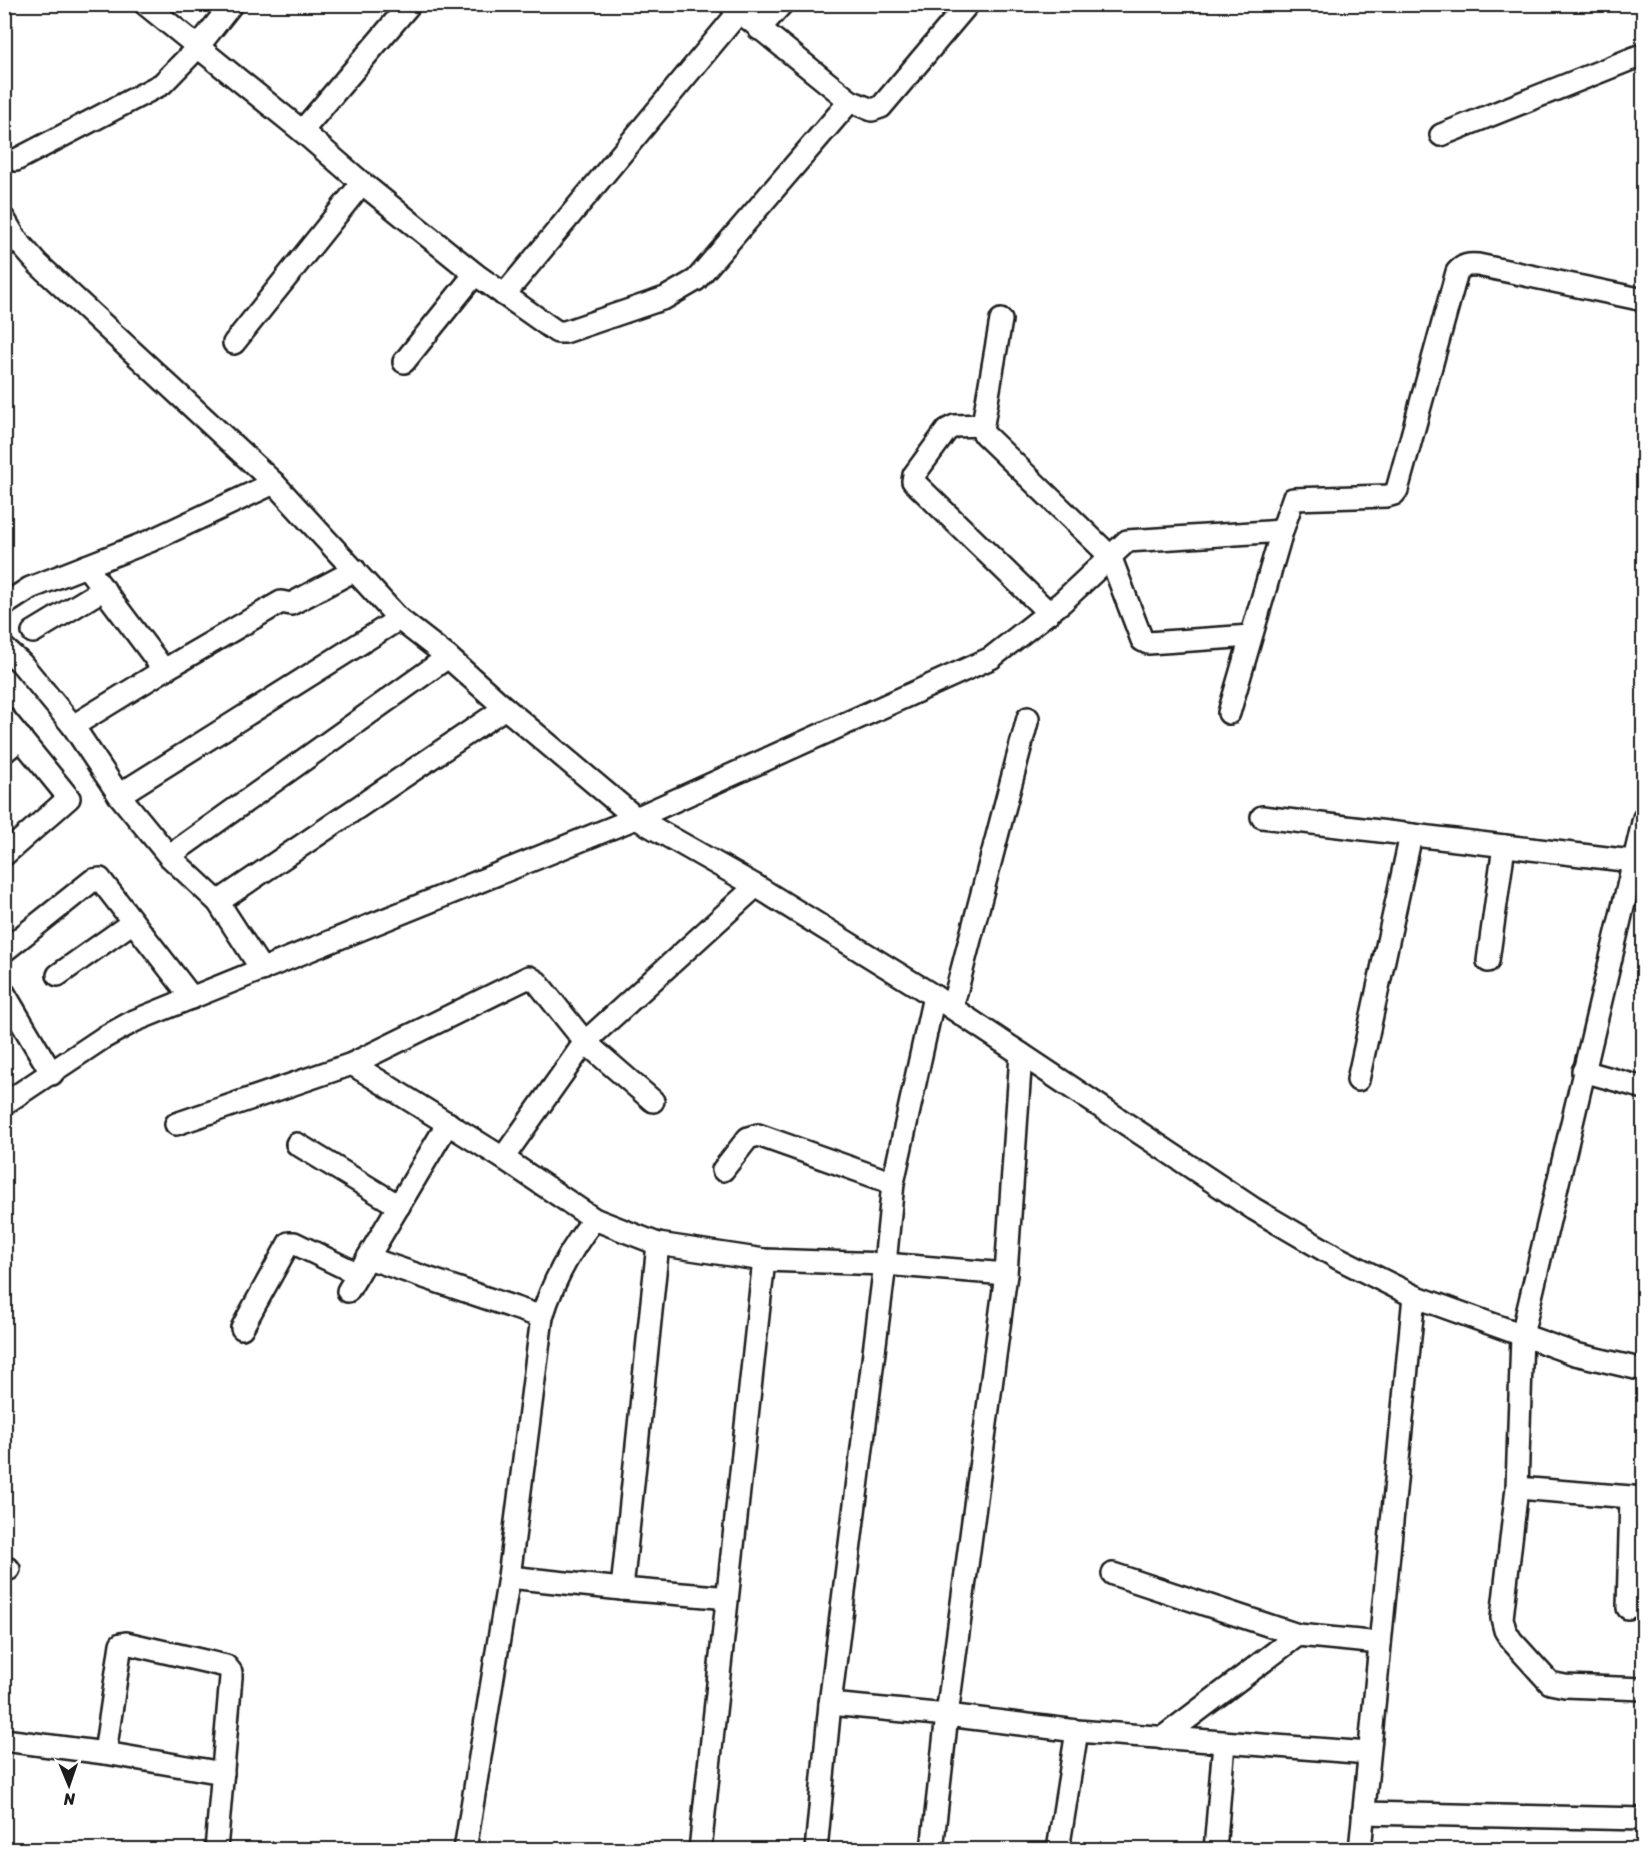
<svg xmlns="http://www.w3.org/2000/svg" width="1648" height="1854" viewBox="0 0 1648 1854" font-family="Sriracha,sans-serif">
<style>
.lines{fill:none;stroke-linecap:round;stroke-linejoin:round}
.street-casing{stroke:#1c1c1c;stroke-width:26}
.street{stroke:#fff;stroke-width:21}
</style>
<rect width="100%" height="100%" fill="#fff"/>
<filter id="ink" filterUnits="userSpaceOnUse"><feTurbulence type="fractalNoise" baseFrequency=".0167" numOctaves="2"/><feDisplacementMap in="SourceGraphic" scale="12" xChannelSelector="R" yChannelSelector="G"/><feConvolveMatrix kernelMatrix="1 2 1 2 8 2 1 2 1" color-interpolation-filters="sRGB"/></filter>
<g filter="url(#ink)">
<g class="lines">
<defs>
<g id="street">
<path d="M145,4L302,131L362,183L475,274L557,332H565L665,298L696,280L850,101"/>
<path d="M730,4L850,101L872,110L881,107L968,4"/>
<path d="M759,29L782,4"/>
<path d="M302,131L410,4"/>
<path d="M1441,135L1644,54"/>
<path d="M16,160L162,84L197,48L232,4"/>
<path d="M4,219L16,239L38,264L274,483L399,619L448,657L505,708L636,818L756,886L934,996L1254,1209L1338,1258L1414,1296L1575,1354L1644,1370"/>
<path d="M504,295L739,12"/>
<path d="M1001,320L982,430L985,435L1110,556L1142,640L1148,643L1251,636"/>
<path d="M234,343L362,183"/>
<path d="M404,362L475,274"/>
<path d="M982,425L955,426L947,430L914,475L913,481L1049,613"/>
<path d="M86,566L164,670"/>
<path d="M4,605L30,588L150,541L274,483"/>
<path d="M33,632L104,589"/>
<path d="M4,648L21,663L73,726L119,795L169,856L218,902L262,970"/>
<path d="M1229,713L1282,531L1293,499L1387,496L1394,494L1397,490L1457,272C1463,265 1469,264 1478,265L1644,300"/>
<path d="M4,718L69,798L4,855"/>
<path d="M73,726L164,670L281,602L291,604L355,570"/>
<path d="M4,752L21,738"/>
<path d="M119,795L399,619"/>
<path d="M1262,817L1632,861"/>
<path d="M1644,818L1522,1335L1517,1488L1502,1618L1505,1630L1511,1640L1550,1683L1565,1686L1644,1689"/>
<path d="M169,856L448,657"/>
<path d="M218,902L505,708"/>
<path d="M4,951L93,880L100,879L192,998"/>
<path d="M1488,961L1504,846"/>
<path d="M58,975L133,922"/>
<path d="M4,993L52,1074"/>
<path d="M952,1008L1028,718"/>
<path d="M352,1064L503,1158L594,1219L658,1244L764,1260L885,1264L1006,1274"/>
<path d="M1583,1071L1644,1088"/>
<path d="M1358,1080L1411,835"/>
<path d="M4,1104L103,1038L134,1021L636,818L991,658L1062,602L1127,541L1282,531"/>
<path d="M176,1124L352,1064L529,977L537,982L585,1042L653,1101"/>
<path d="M297,1144L399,1206"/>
<path d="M503,1158L585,1042L756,886"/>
<path d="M723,1170L748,1138L758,1135L893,1183"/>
<path d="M658,1244L622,1589L718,1597L726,1596"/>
<path d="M368,1258L542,1317"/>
<path d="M348,1291L448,1123"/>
<path d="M242,1328L289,1243H294L358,1274"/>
<path d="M1517,1488L1644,1498"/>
<path d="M4,1568L9,1569"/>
<path d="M1113,1574L1298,1635L1380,1643"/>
<path d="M509,1577L622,1589"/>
<path d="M1628,1608L1631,1497"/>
<path d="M830,1704L947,1715L1077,1731L1369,1753"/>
<path d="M1162,1738L1298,1635"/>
<path d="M4,1740L105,1753L223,1773"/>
<path d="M105,1753L121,1644L126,1643L226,1666L231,1672V1677L216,1850"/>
<path d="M1363,1813L1644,1819"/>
<path d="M465,1850L509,1577L542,1317C553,1280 570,1250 594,1219"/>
<path d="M700,1850L764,1260"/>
<path d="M816,1850L830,1704L885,1264L893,1183L934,996"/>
<path d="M932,1850L947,1715L1006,1274L1021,1054"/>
<path d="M1058,1850L1077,1731"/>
<path d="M1215,1850L1224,1743"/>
<path d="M1360,1850L1414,1296"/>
</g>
</defs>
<use href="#street" class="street-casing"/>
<use href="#street" class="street"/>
</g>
</g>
<rect width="1648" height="1854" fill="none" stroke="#fff" stroke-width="24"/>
<rect x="12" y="12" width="1624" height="1830" fill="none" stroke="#1c1c1c" stroke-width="2" filter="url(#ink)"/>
<g transform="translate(69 1785) rotate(178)" stroke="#ffffff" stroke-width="4.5" paint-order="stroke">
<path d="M0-4.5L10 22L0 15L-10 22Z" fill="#1c1c1c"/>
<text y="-9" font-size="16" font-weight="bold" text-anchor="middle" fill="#1c1c1c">N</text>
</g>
</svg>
